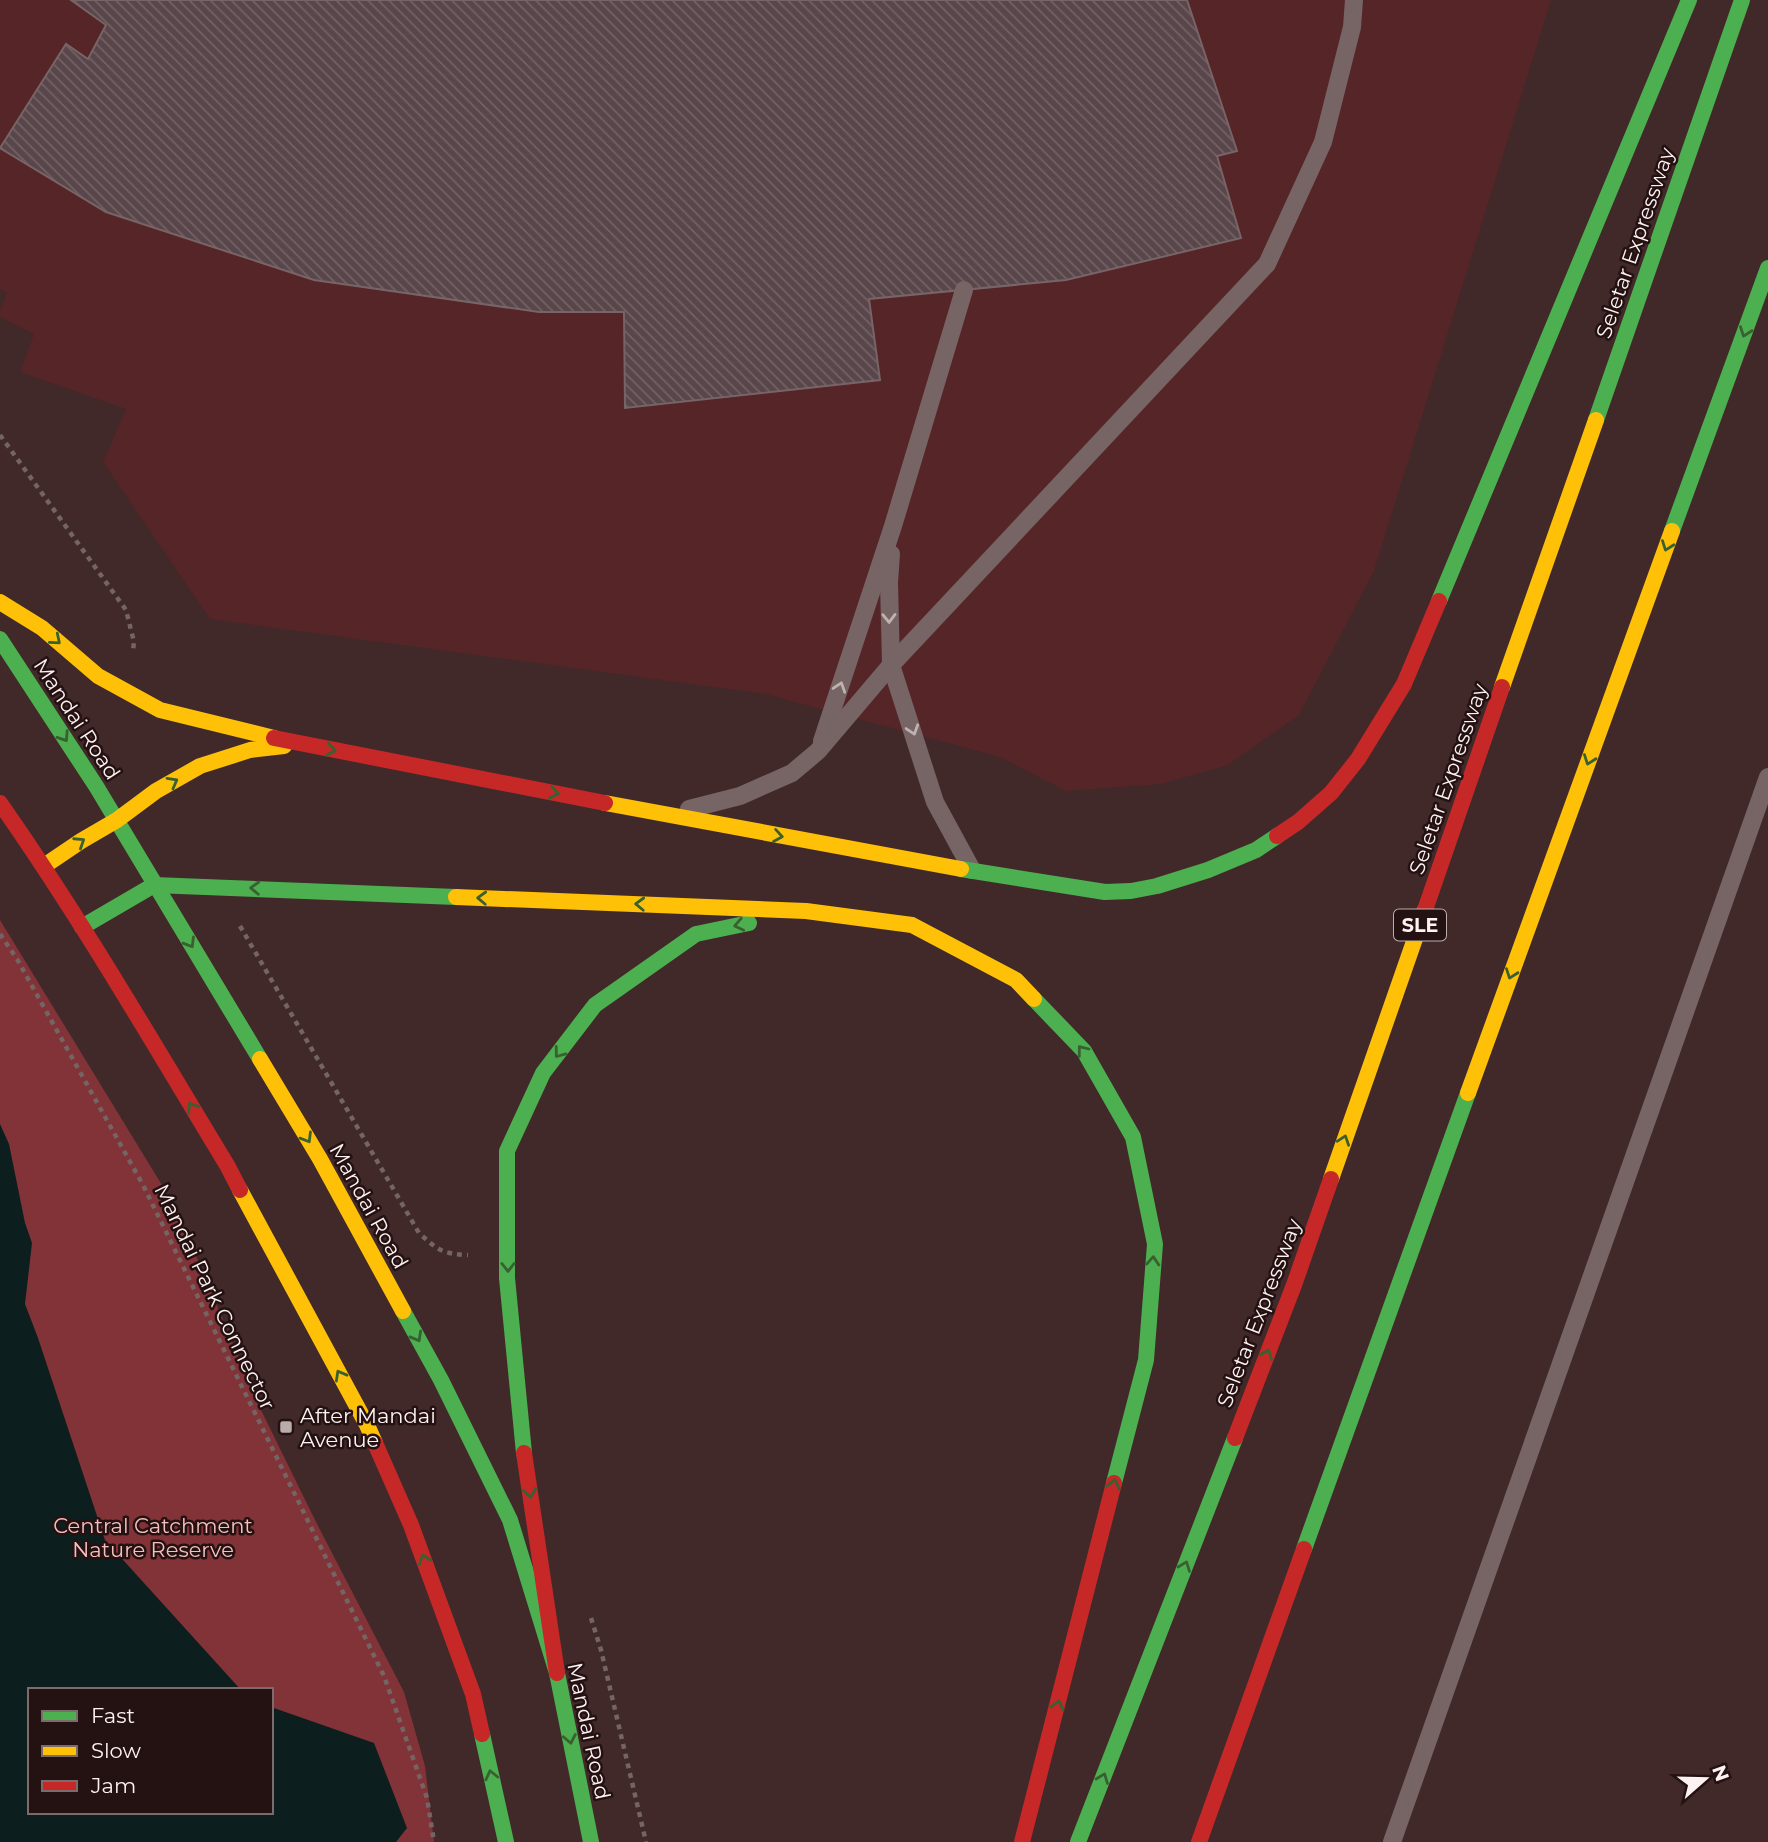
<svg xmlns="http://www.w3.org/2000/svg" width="1768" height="1842" viewBox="0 0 1768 1842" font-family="Montserrat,sans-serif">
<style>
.built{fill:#552527}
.green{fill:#813338;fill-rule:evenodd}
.water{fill:#0d1e1f}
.building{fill:url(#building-back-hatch);stroke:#786467;stroke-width:2}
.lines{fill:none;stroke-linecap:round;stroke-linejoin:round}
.path{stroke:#746464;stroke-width:4.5;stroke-dasharray:5 5;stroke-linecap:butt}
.lane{stroke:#776465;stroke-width:18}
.fast{stroke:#4caf50;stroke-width:16}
.slow{stroke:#ffc107;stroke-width:16}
.jam{stroke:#c62828;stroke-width:16}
.oneway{stroke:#386030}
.oneway2{stroke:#c1b2b2}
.poi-dot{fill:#bbabab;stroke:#241111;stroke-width:2.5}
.labels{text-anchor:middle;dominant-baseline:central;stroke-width:5;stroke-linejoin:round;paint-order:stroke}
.shield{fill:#241111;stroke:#bcaeae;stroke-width:2}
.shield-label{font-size:19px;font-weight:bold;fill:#fdf1f1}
.street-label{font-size:21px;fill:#fdf1f1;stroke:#241111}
.poi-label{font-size:21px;fill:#fdf1f1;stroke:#241111;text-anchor:start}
.park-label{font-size:21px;fill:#f6bebd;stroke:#241111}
</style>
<defs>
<pattern id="building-back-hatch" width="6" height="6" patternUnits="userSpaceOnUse" patternTransform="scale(1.75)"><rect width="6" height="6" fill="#59464a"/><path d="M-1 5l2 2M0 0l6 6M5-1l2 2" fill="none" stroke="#726165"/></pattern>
</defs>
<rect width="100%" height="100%" fill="#41292a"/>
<path class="built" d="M0,0H1551L1374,571L1299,715L1228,765L1161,784L1066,791L1000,757L765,694L210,619L103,462L126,409L20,372L34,334L0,317V311L7,293L0,289Z"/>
<path class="green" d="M0,920L176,1208L260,1408L316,1522L404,1692L425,1766L434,1842H0ZM30,1690H271V1812H30Z"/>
<path class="water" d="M0,1124L9,1144L25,1223L32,1243L25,1304L38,1338L105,1540L241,1690H30V1812H271V1707L374,1743L407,1828L396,1842H0Z"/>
<path class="building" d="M71,0H1187L1237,151L1217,156L1241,238L1066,280L869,299L880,380L625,408L624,312H539L314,280L106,212L0,148L66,44L88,59L106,25Z"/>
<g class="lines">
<g class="path">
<path d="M0,435L126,610L134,642L133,651"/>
<path d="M240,926L419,1233C438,1250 442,1254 468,1255"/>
<path d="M0,934L17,959L143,1185L384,1676L427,1798L434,1842"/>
<path d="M591,1618L601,1650L646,1842"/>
</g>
<g class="lane">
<path d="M891,554L889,583L891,665L935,802L972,870"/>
<path d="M822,741L893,526L964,290"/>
<path d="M689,809L740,796L792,773L818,751L891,665L1267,264L1323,142L1352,27L1354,0"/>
<path d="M1392,1842L1768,777"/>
</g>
<g class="fast">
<path d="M1596,420L1742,0"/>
<path d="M1672,531L1768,268"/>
<path d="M1439,601L1689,0"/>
<path d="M0,639L96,786L260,1059"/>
<path d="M961,869L1105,892L1131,891L1157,886L1208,870L1256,850L1277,836"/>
<path d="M82,927L154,885L456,897"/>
<path d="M1034,999L1084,1051L1133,1137L1155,1244L1146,1360L1114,1483"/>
<path d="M403,1311L441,1380L510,1520L557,1673L591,1842"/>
<path d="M524,1453L507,1278V1151L543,1073L595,1005L696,934L749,923"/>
<path d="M1304,1549L1468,1093"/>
<path d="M482,1734L506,1842"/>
<path d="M1078,1842L1235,1438"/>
</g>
<g class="slow">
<path d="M0,602L42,628L98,676L160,710L274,738"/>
<path d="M1502,687L1596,420"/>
<path d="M605,803L961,869"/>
<path d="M44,866L81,841L117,820L156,791L200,766L250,750L284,746"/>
<path d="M456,897L806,911L912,925L1016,980L1034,999"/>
<path d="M260,1059L320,1159L403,1311"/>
<path d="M1468,1093L1672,531"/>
<path d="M1331,1179L1425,910"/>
<path d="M240,1190L367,1425L375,1443"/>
</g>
<g class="jam">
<path d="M274,738L605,803"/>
<path d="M0,803C82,920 153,1043 227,1165L240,1190"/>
<path d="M1277,836L1298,822L1331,793L1358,759L1404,684L1439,601"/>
<path d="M1425,910L1502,687"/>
<path d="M1235,1438L1294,1285L1331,1179"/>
<path d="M375,1443L411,1525L473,1694L482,1734"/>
<path d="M524,1453L557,1673"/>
<path d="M1022,1842L1114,1483"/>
<path d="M1199,1842L1304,1549"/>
</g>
</g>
<defs><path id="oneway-chevron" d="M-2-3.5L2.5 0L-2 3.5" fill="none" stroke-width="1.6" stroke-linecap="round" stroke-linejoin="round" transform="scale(1.75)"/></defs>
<g class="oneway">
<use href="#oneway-chevron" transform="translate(1745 332) rotate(110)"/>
<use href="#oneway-chevron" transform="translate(1667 546) rotate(110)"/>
<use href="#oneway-chevron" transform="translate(56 640) rotate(40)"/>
<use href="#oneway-chevron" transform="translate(64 737) rotate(57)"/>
<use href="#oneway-chevron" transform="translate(331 750) rotate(11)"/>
<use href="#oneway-chevron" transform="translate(1589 760) rotate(110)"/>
<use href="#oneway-chevron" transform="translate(173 782) rotate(-29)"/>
<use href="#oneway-chevron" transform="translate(554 793) rotate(11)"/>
<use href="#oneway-chevron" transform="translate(778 836) rotate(10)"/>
<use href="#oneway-chevron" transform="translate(80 842) rotate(-33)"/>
<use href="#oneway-chevron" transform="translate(255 888) rotate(-178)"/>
<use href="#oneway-chevron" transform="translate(482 898) rotate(-178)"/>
<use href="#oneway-chevron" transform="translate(640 904) rotate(-178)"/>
<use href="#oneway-chevron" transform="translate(739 925) rotate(168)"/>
<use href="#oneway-chevron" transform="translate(190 943) rotate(59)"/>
<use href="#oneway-chevron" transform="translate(1511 974) rotate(110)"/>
<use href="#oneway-chevron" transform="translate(1082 1050) rotate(-128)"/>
<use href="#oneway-chevron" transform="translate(559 1053) rotate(127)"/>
<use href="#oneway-chevron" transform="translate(192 1107) rotate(-121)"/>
<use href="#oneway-chevron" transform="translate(307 1138) rotate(59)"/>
<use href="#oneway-chevron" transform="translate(1344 1140) rotate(-71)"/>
<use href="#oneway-chevron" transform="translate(1153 1261) rotate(-86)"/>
<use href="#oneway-chevron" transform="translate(508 1267) rotate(90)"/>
<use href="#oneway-chevron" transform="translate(417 1337) rotate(61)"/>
<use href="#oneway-chevron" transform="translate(1267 1354) rotate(-69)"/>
<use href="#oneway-chevron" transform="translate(340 1375) rotate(-119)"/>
<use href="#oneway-chevron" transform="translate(1114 1484) rotate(-76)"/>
<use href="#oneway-chevron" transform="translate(530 1493) rotate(81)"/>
<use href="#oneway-chevron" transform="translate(424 1559) rotate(-110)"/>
<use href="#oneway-chevron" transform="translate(1185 1566) rotate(-69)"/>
<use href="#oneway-chevron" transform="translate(1058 1705) rotate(-76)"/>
<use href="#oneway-chevron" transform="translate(570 1739) rotate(79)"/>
<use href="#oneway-chevron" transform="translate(491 1775) rotate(-103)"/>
<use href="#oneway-chevron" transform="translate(1103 1778) rotate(-69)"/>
</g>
<g class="oneway2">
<use href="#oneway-chevron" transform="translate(889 618) rotate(89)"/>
<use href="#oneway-chevron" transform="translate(840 687) rotate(-72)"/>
<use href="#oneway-chevron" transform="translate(913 730) rotate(72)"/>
</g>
<rect class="poi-dot" x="279" y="1420" width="14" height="14" rx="3.5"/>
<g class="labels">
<rect class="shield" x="1394" y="909.5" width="52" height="31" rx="5"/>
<g class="shield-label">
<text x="1420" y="925">SLE</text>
</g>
<g class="street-label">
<text transform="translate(1635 243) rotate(-71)">Seletar Expressway</text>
<text transform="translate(77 719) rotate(57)">Mandai Road</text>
<text transform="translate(1448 779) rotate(-71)">Seletar Expressway</text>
<text transform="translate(369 1206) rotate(61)">Mandai Road</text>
<text transform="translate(215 1297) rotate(64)">Mandai Park Connector</text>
<text transform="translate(1259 1313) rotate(-69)">Seletar Expressway</text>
<text transform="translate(589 1731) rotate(78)">Mandai Road</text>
</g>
<g class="poi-label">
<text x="300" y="1415">After Mandai<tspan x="300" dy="24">Avenue</tspan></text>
</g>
<g class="park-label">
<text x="153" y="1525">Central Catchment<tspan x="153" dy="24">Nature Reserve</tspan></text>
</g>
</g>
<rect x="28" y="1688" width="245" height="126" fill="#241111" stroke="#7b6b6b" stroke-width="2"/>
<rect x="42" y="1711" width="35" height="10" fill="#4caf50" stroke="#7b6b6b" stroke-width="2"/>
<text x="91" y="1723" font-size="21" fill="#fdf1f1">Fast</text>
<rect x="42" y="1746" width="35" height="10" fill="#ffc107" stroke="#7b6b6b" stroke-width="2"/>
<text x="91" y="1758" font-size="21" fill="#fdf1f1">Slow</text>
<rect x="42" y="1781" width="35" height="10" fill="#c62828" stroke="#7b6b6b" stroke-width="2"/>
<text x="91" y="1793" font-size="21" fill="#fdf1f1">Jam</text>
<g transform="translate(1705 1779) rotate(70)" stroke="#241111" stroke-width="5" paint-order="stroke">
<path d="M0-5L12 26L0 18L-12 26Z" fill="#fdf1f1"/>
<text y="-10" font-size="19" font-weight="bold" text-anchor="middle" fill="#fdf1f1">N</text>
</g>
</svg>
